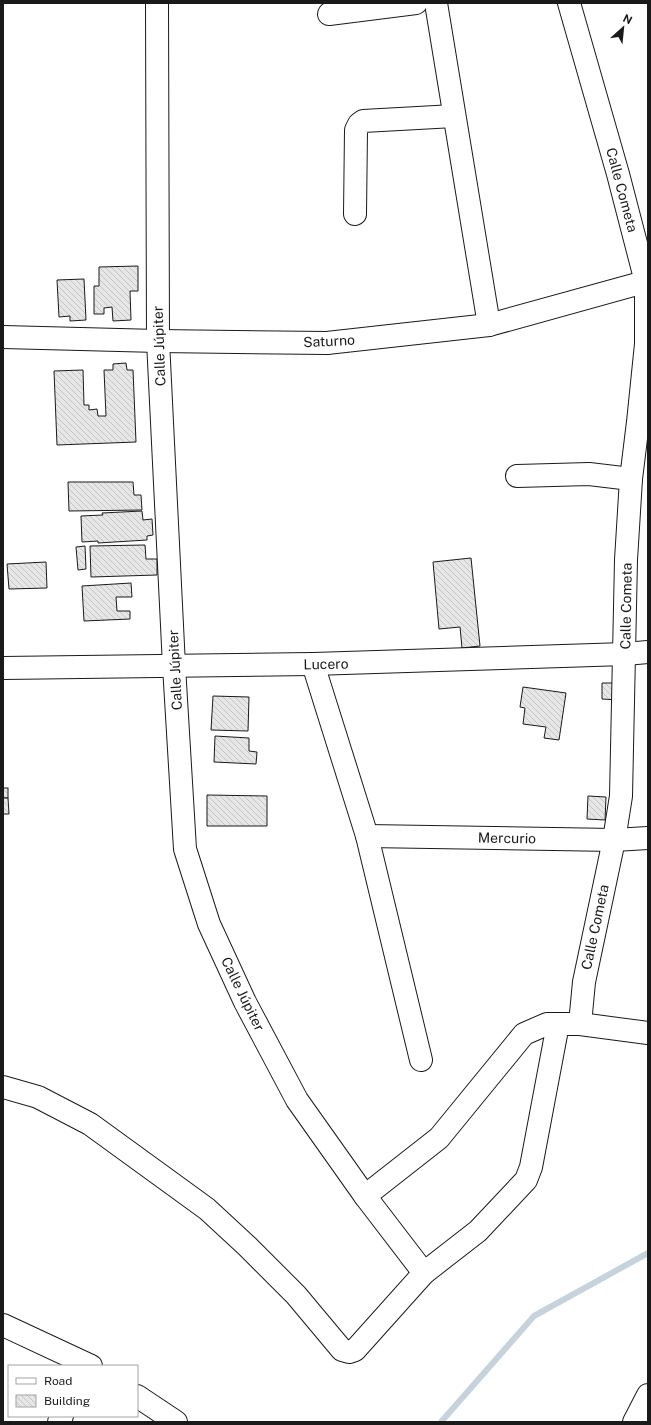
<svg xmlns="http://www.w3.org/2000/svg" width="651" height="1425" viewBox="0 0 651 1425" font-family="'Public Sans',sans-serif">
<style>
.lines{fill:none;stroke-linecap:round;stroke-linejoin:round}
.stream{stroke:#c6d2dc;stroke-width:6}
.building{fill:url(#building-back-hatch);stroke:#1a1a1a}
.minor-casing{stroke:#1a1a1a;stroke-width:24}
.minor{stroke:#fff;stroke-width:22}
.labels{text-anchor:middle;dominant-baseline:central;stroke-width:3;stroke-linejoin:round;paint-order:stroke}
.street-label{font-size:14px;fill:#1a1a1a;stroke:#fff}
</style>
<defs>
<pattern id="building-back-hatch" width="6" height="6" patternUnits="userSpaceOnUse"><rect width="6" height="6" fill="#e6e6e6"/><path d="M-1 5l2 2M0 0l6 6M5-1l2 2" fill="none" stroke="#c5c5c5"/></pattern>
</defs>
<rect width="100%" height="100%" fill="#fff"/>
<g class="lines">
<path class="stream" d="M441,1422L534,1316L648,1253"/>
</g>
<g class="building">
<path d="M138,266V291H130L131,320L113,321L112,307L104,308V314H94V286H99V267Z"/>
<path d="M84,279L86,320L70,321V316L59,317L57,280Z"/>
<path d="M126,363L127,370H133L136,442L57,445L54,371L83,370L84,405H89V410L97,409L98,416H106L104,370H113V364Z"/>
<path d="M68,482H133L134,495H141L142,510L69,511Z"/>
<path d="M142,511L143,520L152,519L153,535L147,536V540L98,543V541L82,542L81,516L103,515L102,513Z"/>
<path d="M145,545L146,559H157V575L91,577L90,546Z"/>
<path d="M85,546L86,569L78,570L76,547Z"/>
<path d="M471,558L480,646L462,648L460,627L439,629L433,562Z"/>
<path d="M46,562L47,588L9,589L7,564Z"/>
<path d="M131,583L132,597H116L117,611H130V619L84,621L82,586Z"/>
<path d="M602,683H619V700L602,699Z"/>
<path d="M523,687L566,693L559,740L544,738L546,727L523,724L525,708L520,707Z"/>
<path d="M213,696L249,697L248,731L211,730Z"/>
<path d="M215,736L249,738V751L257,752L256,764L214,762Z"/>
<rect x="3" y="788" width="5" height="10"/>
<path d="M207,795L267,796V826H207Z"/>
<path d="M588,796L606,797L605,820L587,819Z"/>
<path d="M3,798H8L9,814H3Z"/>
</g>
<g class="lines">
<defs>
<g id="minor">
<path d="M157,3L158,341L174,666L185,849L209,924L245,1002L297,1100L365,1196L439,1138L524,1034L547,1024H580L584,982L614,840L621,796L626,560L631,479L638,422L646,344V282L618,174L569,3"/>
<path d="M436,3L489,325"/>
<path d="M329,14L416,3"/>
<path d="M355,214L356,130L359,124L363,121L454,116"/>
<path d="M3,337L158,341L327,343L489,325L648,281"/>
<path d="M517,476L589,474L631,479"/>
<path d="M313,664L367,836L421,1060"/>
<path d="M3,668L313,664L625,654L648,652"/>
<path d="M367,836L614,840L648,838"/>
<path d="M580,1024L648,1033"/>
<path d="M3,1087L38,1097L90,1124L207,1209L247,1246L296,1295L342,1350L349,1352L355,1350L424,1273L478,1231L526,1180L531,1167L558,1024"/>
<path d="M365,1196L424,1273"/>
<path d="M3,1325L91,1366"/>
<path d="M137,1396L176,1422"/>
<path d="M59,1422L62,1416"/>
<path d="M634,1422L648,1395"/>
</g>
</defs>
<use href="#minor" class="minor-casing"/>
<use href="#minor" class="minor"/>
</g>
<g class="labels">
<g class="street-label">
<text transform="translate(622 190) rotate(75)">Calle Cometa</text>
<text transform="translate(329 341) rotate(-3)">Saturno</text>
<text transform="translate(159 346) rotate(-92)">Calle Júpiter</text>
<text transform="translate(626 606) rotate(-89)">Calle Cometa</text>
<text transform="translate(326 664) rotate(-1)">Lucero</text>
<text transform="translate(175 670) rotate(-93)">Calle Júpiter</text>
<text transform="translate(507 838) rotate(1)">Mercurio</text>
<text transform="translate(595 927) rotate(-78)">Calle Cometa</text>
<text transform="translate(243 994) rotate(64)">Calle Júpiter</text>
</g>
</g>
<rect width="651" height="1425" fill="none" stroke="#1a1a1a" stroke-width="8"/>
<rect x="8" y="1365" width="130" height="52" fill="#ffffff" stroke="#a3a3a3"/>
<rect x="16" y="1378" width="20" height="6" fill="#ffffff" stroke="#a3a3a3"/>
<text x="44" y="1385" font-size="12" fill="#1a1a1a">Road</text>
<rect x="16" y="1395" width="20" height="12" fill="url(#building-back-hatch)" stroke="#a3a3a3"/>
<text x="44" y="1405" font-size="12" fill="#1a1a1a">Building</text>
<g transform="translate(623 28) rotate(27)" stroke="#ffffff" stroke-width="3" paint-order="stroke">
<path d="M0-3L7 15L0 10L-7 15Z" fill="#1a1a1a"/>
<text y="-6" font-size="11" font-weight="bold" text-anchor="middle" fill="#1a1a1a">N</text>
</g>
</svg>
